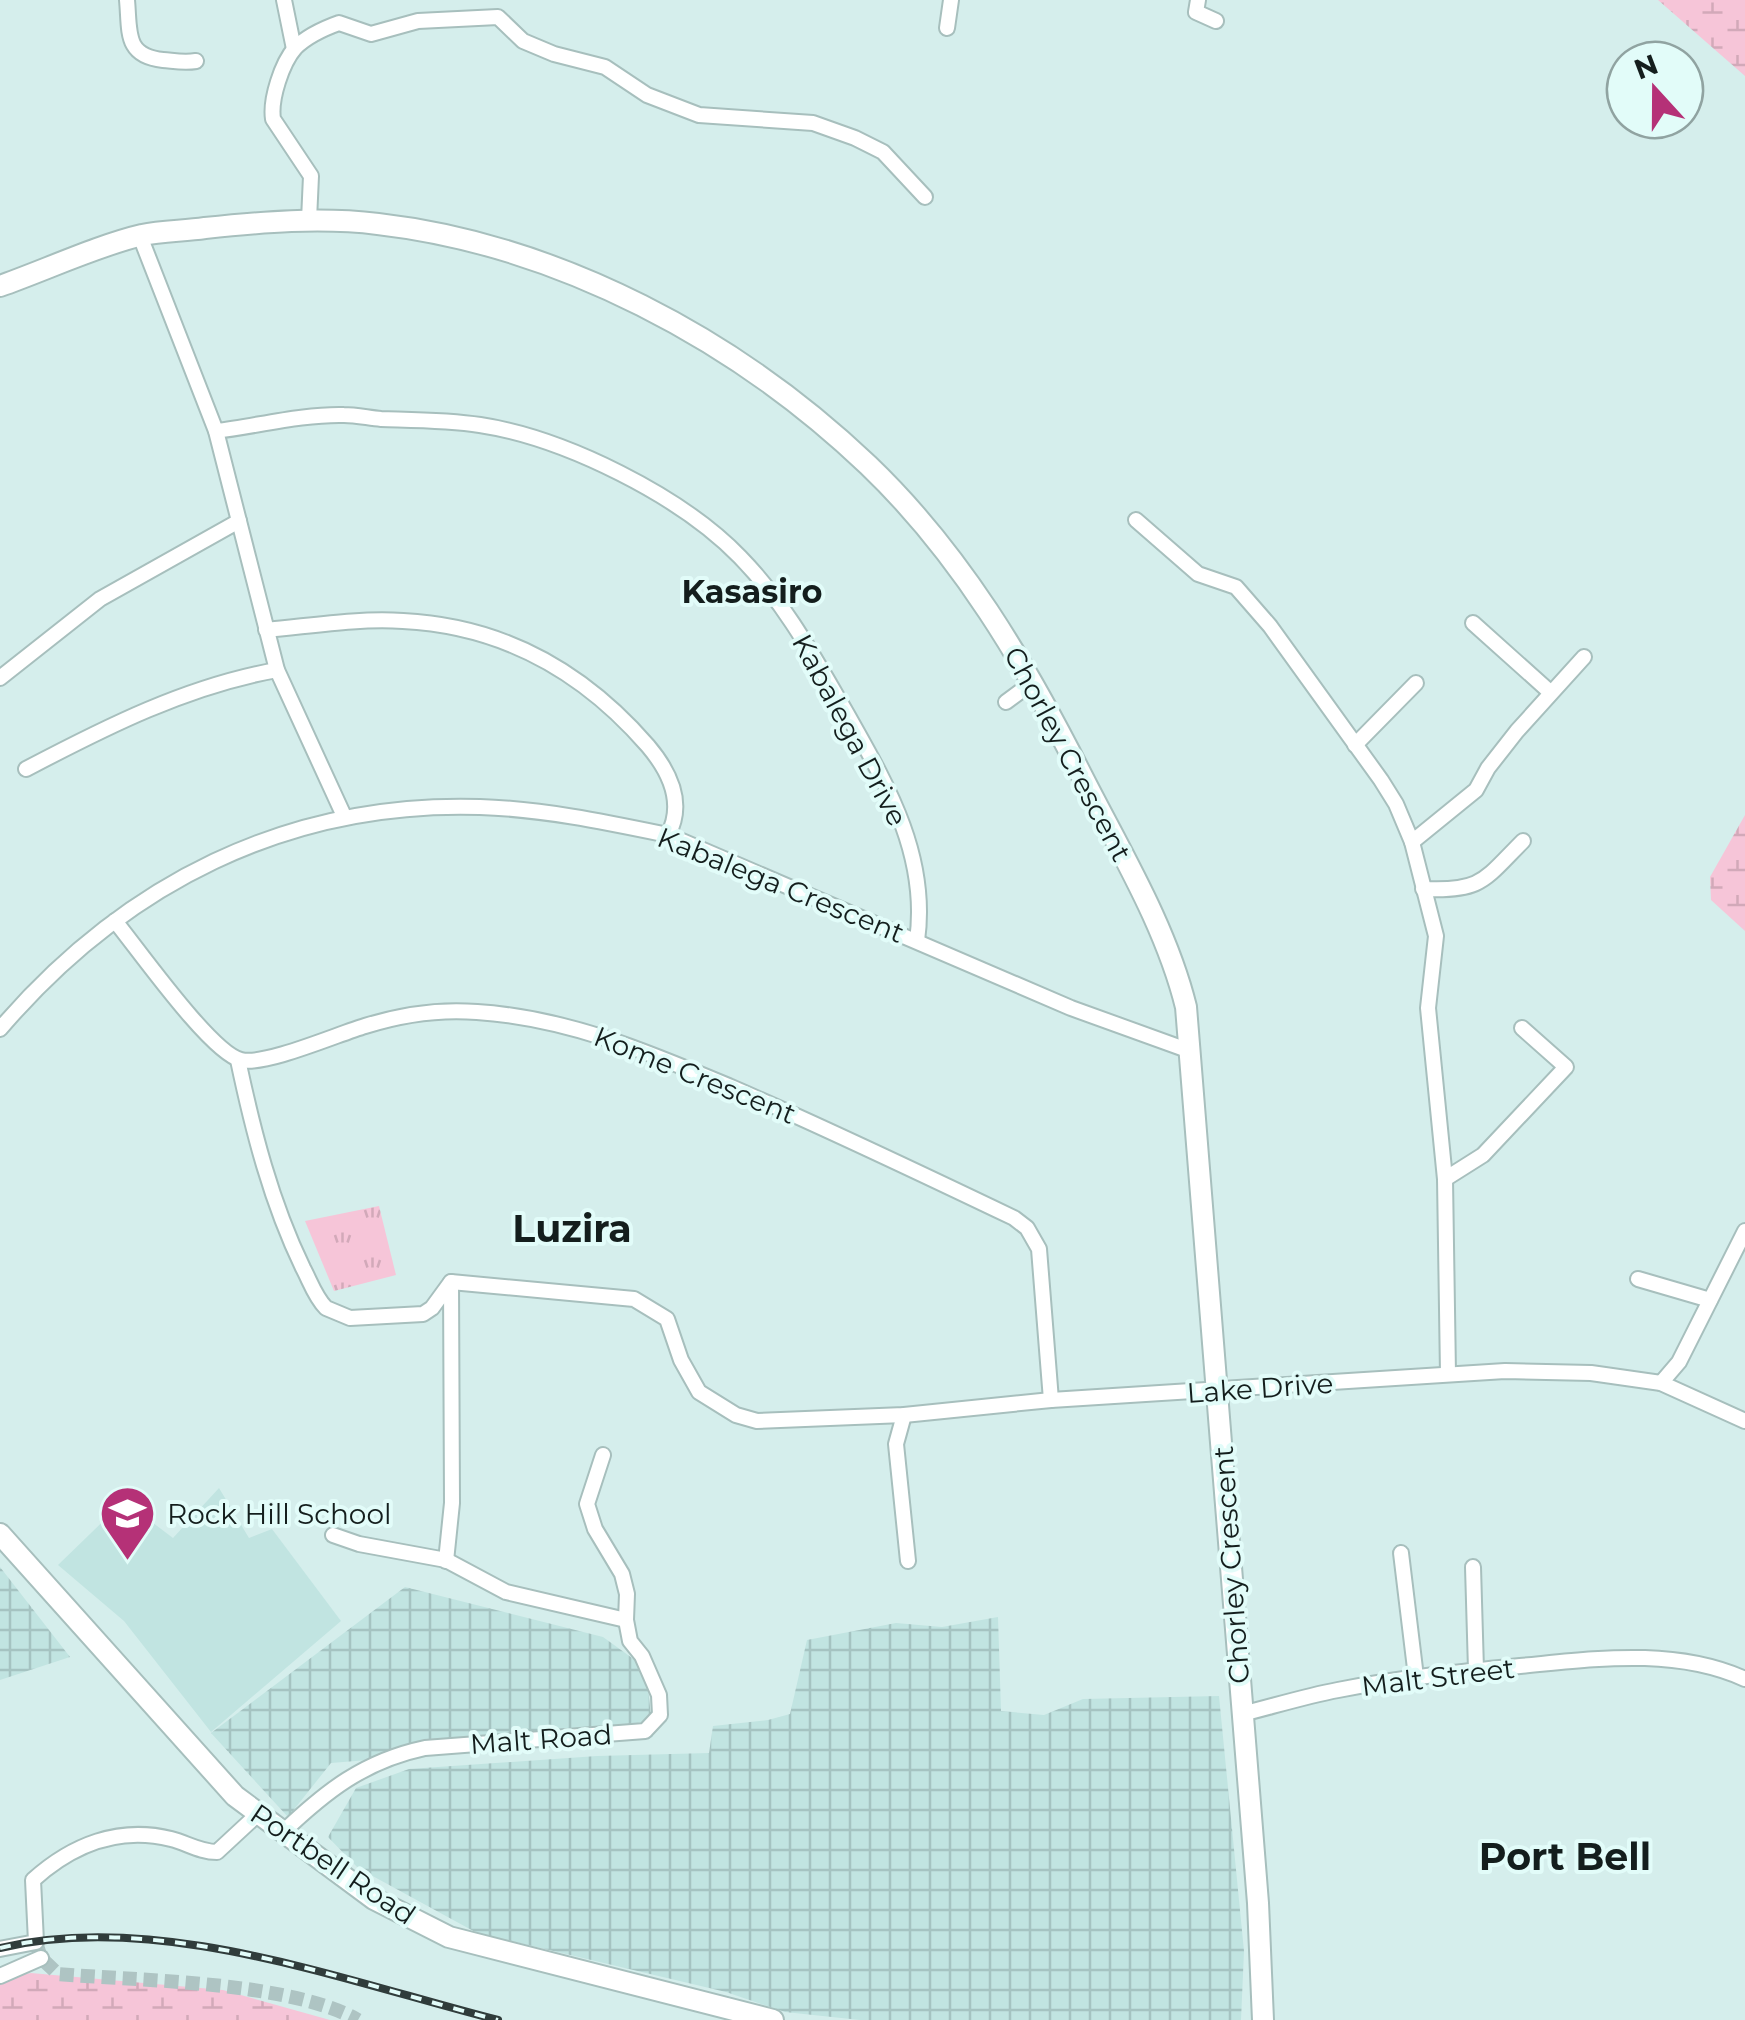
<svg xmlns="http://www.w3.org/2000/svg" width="1745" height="2020" viewBox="0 0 1745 2020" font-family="Montserrat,sans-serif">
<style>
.built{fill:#c1e4e1}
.industrial{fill:url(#industrial-grid)}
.wetland{fill:url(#wetland-marsh)}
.park{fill:url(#park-tufts)}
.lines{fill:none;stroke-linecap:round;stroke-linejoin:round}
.street-tunnel{stroke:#aec4c3;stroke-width:14;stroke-dasharray:14 7;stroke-linecap:butt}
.street-casing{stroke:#a7bfbd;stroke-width:18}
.secondary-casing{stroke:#a7bfbd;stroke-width:24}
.street{stroke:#fff;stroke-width:14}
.secondary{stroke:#fff;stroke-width:20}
.rail-casing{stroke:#303c3b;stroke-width:8}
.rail{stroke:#e2fcf9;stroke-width:4;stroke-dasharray:11;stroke-linecap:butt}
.labels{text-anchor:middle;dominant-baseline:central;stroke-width:8;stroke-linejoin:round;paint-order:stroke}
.street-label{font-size:28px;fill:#141e1d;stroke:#e2fcf9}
.poi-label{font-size:28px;fill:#141e1d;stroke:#e2fcf9;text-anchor:start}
.quarter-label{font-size:32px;font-weight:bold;fill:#141e1d;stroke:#e2fcf9}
.district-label{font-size:38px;font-weight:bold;fill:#141e1d;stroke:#e2fcf9}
</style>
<defs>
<pattern id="industrial-grid" width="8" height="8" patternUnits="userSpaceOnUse" patternTransform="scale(2.5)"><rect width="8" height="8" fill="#c1e4e1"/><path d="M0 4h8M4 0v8" fill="none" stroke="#a5c3c1"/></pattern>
<pattern id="wetland-marsh" width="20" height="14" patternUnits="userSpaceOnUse" patternTransform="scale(2.5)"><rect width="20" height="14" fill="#f6c5d8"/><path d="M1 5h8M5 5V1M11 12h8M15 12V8" fill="none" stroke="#d2a9b9"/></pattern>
<pattern id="park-tufts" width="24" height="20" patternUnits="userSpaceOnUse" patternTransform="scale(2.5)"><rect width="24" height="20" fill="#f6c5d8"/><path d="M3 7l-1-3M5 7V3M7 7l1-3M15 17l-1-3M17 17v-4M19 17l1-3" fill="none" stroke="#d2a9b9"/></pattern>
</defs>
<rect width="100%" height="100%" fill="#d5eeec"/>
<path class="built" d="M219,1488L249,1538L272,1529L341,1621L211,1732L124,1621L58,1565L124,1501L173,1538Z"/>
<g class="industrial">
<path d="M0,1567L70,1657L0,1680Z"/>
<path d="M405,1587L603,1637L646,1668L653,1737L331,1763L288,1817L211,1733Z"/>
<path d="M998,1617L1001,1711L1044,1715L1083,1699L1219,1696L1244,1951L1241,2020H860L785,2012L726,1992L477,1933L358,1868L328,1837L356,1788L409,1769L597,1756L709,1753L713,1726L768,1720L790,1714L807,1640L896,1623L942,1627Z"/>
</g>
<g class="wetland">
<path d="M1658,0H1745V76Z"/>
<path d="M1745,815V931L1711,900L1710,877Z"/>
<path d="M31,1973L223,1990L330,2020H0V1979Z"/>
</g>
<path class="park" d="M379,1206L396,1275L334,1291L305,1221Z"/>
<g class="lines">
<path class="street-tunnel" d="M36,1942L41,1958L58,1974C141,1981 288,1981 358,2020"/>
<defs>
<g id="street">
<path d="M127,0C130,31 124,56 163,60C175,61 184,63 196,61"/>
<path d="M284,0L294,49"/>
<path d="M1198,0L1196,12L1216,21"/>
<path d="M947,28L951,0"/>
<path d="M309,220L311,176L273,119C270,99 282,63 295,48C306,37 325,28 339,23L371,34L418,21L498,17L523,41L554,54L605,67L647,95L699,115L813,123L855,138L883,152L925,197"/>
<path d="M140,236L216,431L277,670L344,816"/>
<path d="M216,431C257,426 302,414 344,415C356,415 369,418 381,419C414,420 448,420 480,425C565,438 681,496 740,557C785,603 815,659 847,714C887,785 929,856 917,941"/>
<path d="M1136,520L1198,574L1236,587L1270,626L1381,780L1396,804L1412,842L1476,790L1488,768L1517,731L1584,657"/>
<path d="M1473,623L1550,692"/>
<path d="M266,630C311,626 357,618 403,621C503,626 583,671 648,746C670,772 685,803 668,835"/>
<path d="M0,678L100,599L239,521"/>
<path d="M1006,702L1033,682"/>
<path d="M1355,745L1416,683"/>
<path d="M26,769C106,727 187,686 277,670"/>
<path d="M1412,842L1436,936L1428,1008L1445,1179L1448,1374"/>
<path d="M1423,889C1482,892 1484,880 1523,841"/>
<path d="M115,921C138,949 211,1053 241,1060C265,1066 338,1034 365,1026C400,1015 440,1009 477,1012C568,1018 648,1052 731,1087C826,1128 920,1173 1014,1218L1027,1228L1039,1249L1051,1400"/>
<path d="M0,1029C124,884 287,801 480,807C543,809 605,822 668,835L1071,1008L1190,1051"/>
<path d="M238,1060C253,1131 271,1202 303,1268C310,1281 315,1297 326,1308L350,1318L423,1314L432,1308L451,1282L634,1299L667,1319L681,1360L699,1392L736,1415L757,1421L904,1415L1051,1400L1505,1371L1591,1373L1661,1383L1745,1421"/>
<path d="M1445,1179L1483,1155L1566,1067L1522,1028"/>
<path d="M1638,1279L1710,1300"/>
<path d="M1661,1383L1679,1362L1745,1231"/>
<path d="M904,1415L896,1444L908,1561"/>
<path d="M333,1535L359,1544L446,1560L506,1592L626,1620"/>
<path d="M1401,1553L1416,1677"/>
<path d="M446,1561L452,1503L451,1282"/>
<path d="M1473,1567L1476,1670"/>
<path d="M1242,1714C1274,1706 1306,1696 1338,1690C1398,1678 1459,1672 1520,1666C1595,1659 1674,1647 1745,1679"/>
<path d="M282,1833C326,1791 364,1761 425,1748L645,1731L660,1715L659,1695L642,1656L630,1641L626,1620L627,1594L622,1574L595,1529L587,1504L603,1455"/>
<path d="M0,1949L36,1942L33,1880C72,1845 119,1826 171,1839C187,1843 200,1852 217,1852L258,1814"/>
<path d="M0,1976L41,1958"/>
</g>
<g id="secondary">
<path d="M0,286C43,271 99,245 142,235C162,231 184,231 205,228C262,222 320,217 378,224C559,245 737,340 868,465C960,553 1025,663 1082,776C1120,851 1166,926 1186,1007L1258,1903L1263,2020"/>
<path d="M0,1534L235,1796L374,1899L449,1937L773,2020"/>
</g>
</defs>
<use href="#street" class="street-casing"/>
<use href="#secondary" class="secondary-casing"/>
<use href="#street" class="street"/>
<use href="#secondary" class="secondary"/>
<defs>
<path id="rail" d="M0,1948C158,1910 344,1981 498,2020"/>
</defs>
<use href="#rail" class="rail-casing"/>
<use href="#rail" class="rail"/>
</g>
<defs>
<symbol id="school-pin" viewBox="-11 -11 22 30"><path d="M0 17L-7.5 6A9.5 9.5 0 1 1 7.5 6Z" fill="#b53177" stroke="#e2fcf9"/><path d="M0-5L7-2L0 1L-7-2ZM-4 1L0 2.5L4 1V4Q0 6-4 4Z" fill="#fff"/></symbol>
</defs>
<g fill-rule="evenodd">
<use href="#school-pin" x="96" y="1482" width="63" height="86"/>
</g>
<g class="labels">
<g class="street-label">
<text transform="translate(850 730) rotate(62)">Kabalega Drive</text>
<text transform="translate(1068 754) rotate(62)">Chorley Crescent</text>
<text transform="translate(781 885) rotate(22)">Kabalega Crescent</text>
<text transform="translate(695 1075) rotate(22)">Kome Crescent</text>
<text transform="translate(1260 1388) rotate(-4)">Lake Drive</text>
<text transform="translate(1231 1565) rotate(-94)">Chorley Crescent</text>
<text transform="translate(1438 1677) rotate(-7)">Malt Street</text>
<text transform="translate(541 1739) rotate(-4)">Malt Road</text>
<text transform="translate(333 1864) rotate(34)">Portbell Road</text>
</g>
<g class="poi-label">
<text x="167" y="1514">Rock Hill School</text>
</g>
<g class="quarter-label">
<text x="752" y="591">Kasasiro</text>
</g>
<g class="district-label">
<text x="572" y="1228">Luzira</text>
<text x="1565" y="1856">Port Bell</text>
</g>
</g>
<g transform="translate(1655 90) rotate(339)"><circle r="48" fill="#e2fcf9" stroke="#90a3a1" stroke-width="2.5"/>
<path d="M0-8L18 38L0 25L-18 38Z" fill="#b53177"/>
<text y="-15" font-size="28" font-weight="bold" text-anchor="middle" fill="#141e1d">N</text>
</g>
</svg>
